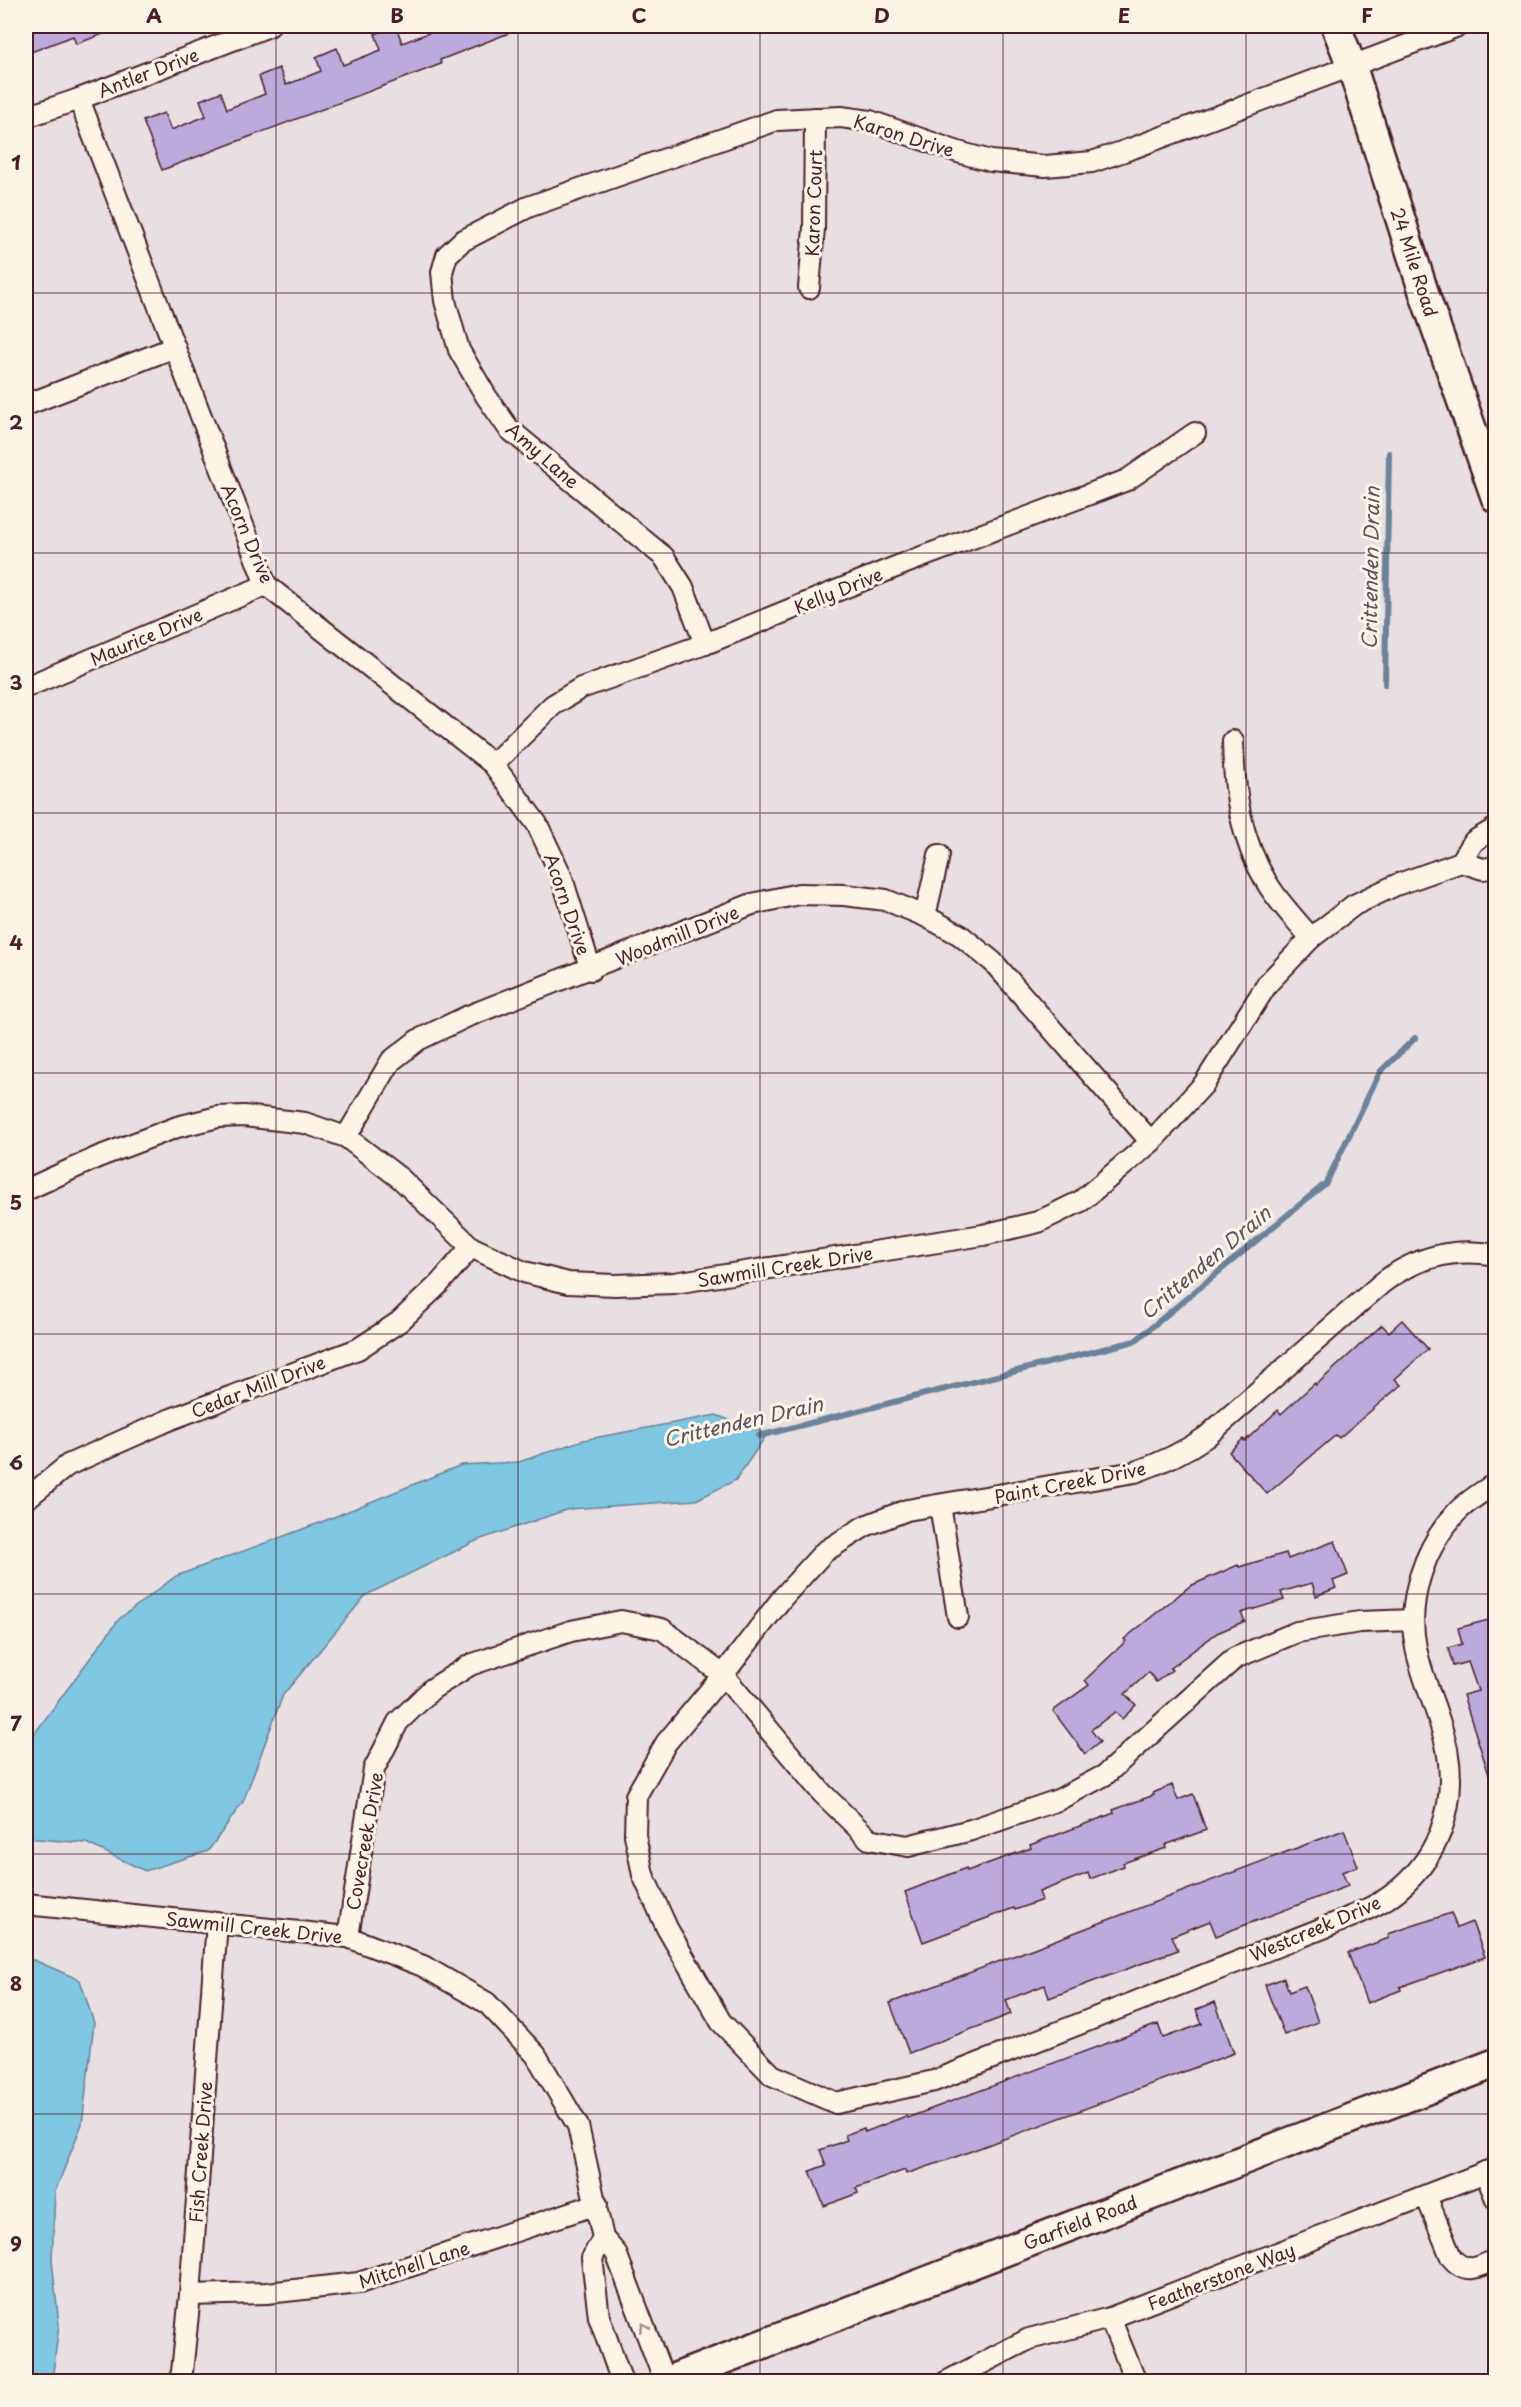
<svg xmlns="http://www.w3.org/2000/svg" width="1521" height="2407" viewBox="0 0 1521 2407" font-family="'Playpen Sans',sans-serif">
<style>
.water{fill:#7fc6e0;stroke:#6a8398;stroke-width:1.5}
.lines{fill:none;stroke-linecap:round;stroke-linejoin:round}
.stream{stroke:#6a8398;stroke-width:6}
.building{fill:#baabdc;stroke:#4a1f2b;stroke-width:1.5}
.street-casing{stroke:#4a1f2b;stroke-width:24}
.secondary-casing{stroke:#4a1f2b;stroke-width:33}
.street{stroke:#fcf5e5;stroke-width:20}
.secondary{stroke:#fcf5e5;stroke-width:28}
.oneway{stroke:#a38a88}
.grid{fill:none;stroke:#4a1f2b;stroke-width:1.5;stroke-opacity:0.55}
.labels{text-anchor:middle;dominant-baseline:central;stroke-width:6;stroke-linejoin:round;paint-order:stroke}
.street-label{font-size:18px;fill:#4a1f2b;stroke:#fcf5e5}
.water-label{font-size:20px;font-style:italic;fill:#5a5161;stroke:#fcf5e5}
.neatline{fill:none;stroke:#4a1f2b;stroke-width:2}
.grid-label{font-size:20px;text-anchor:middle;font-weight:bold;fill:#4a1f2b}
</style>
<rect width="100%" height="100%" fill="#e8dfe2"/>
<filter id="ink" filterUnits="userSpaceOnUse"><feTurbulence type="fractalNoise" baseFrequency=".0167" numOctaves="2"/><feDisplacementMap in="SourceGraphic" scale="12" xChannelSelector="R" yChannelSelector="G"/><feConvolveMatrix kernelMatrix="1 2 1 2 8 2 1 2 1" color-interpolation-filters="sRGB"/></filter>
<g filter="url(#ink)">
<g class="water">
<path d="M716,1415L767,1434L736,1480L696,1500L569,1509L478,1540L366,1595L283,1695L243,1802L208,1851L145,1871L86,1843L26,1838V1745L119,1619L176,1576L319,1523L461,1465L519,1462L583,1440Z"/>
<path d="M26,1960H34L80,1980L94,2023L82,2124L55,2192L52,2260L59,2325L52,2381H26Z"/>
</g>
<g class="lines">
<g class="stream">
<path d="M1385,684L1389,453"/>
<path d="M759,1436L1135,1341L1326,1183L1380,1072L1415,1038"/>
</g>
</g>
<g class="building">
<path d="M26,26H122V27L76,44L73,36L26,54Z"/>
<path d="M396,26L402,43L447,26H527L440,60L441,64L162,170L143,121L164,113L171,130L206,116L200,100L221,92L227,109L265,94L259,76L279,68L286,85L321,71L316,57L337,48L343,65L381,50L375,34Z"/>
<path d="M1402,1320L1428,1349L1395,1379L1401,1385L1339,1438L1336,1435L1267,1494L1229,1452L1243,1439L1245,1441L1278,1410L1281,1414L1315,1383L1316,1385L1382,1325L1389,1332Z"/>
<path d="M1335,1541L1348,1575L1333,1581L1336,1588L1316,1596L1312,1583L1281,1592L1284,1600L1241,1613L1245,1621L1217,1633L1170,1668L1172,1670L1156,1682L1149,1672L1125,1694L1136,1705L1122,1719L1115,1712L1091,1730L1100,1742L1085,1754L1053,1711L1089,1685L1085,1680L1126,1641L1124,1639L1190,1586L1238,1565L1239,1567L1286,1553L1288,1559Z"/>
<path d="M1496,1618V1787H1493L1463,1695L1478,1691L1468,1662L1453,1666L1448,1648L1462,1644L1458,1628Z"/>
<path d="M1172,1785L1178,1800L1193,1794L1206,1830L1165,1845L1166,1848L1123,1863L1124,1866L1090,1879L1088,1873L1039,1892L1042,1900L1015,1910L1014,1908L923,1942L905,1892L966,1868L967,1871L1031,1848L1030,1845L1114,1813L1113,1810L1154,1795L1153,1793Z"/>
<path d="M1344,1830L1358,1866L1342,1872L1348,1886L1216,1936L1210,1921L1172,1936L1178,1950L1049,1998L1045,1985L1006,2000L1011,2014L909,2053L890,2003Z"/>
<path d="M1451,1913L1457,1928L1472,1922L1485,1957L1400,1987L1401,1990L1367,2003L1348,1953L1389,1938L1388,1934Z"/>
<path d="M1284,1978L1289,1992L1305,1986L1318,2022L1284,2035L1265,1985Z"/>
<path d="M1215,2002L1234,2053L950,2159L906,2174L905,2170L856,2188L858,2193L824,2206L810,2171L826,2165L820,2150L847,2140L845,2135L864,2128L865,2132L906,2116L907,2118L1158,2024L1163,2038L1202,2024L1196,2010Z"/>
</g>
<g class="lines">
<defs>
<g id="street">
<path d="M79,99L266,585L493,764L537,824L561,875L591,970"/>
<path d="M26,117L79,99L269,26"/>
<path d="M809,288L814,228L815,118"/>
<path d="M26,405L175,347"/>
<path d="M705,644L683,587L664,557L509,429L486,396L459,350L445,301L442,272L447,255L462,241L528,207L777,120L841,117L870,121L958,152L991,161L1045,166L1092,162L1133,148L1458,26"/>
<path d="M26,687L266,585"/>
<path d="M1233,741C1234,792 1240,838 1267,883C1279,903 1296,920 1311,938"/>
<path d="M493,764L553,705L581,688L705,644L903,564L1127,480L1195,433"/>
<path d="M1461,862L1474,841L1496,828"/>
<path d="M925,916L939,855"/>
<path d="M346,1137L391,1061L418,1040L466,1017L752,904L799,894L844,895L886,900L925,916L960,935L993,962L1151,1142"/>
<path d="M26,1190L98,1157L177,1127L218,1117L244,1116L305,1123L346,1137L401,1179L471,1247L524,1272L568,1283L615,1285L674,1283L983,1235L1038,1222L1081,1201L1151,1142L1204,1084L1268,983L1311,938L1354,905L1396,885L1461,862L1483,869L1496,867"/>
<path d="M26,1499L68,1465L171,1419L358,1349L399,1322L439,1284L471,1247"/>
<path d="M940,1505L958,1617"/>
<path d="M1413,1620L1360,1622L1297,1632L1235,1658L1105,1775L1058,1800L971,1830L908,1846L869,1839L822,1793L723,1675L783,1597L824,1552L865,1526L907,1510L1135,1472C1161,1463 1183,1453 1206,1437L1382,1283C1416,1257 1453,1247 1496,1255"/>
<path d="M26,1904L348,1937L423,1966L487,2003L536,2055L578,2126L603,2238L616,2253L665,2382"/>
<path d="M348,1937L374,1769L398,1722L432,1689L470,1665L571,1631L621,1621L662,1629L723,1675L666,1743L636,1796L635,1835L643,1875L667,1928L721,2022L772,2075L836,2103L934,2081L1336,1923C1355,1915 1373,1908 1389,1897C1438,1862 1458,1807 1447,1749C1440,1714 1423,1683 1416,1648C1406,1601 1424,1548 1456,1513C1467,1501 1482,1492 1496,1483"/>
<path d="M1485,2172L1496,2199"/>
<path d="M1426,2196L1451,2257C1465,2275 1478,2268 1496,2259"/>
<path d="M603,2238L592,2258L599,2317L622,2382"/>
<path d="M190,2295L267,2293L359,2283L597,2204"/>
<path d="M1110,2318L1136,2382"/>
<path d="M179,2382L182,2372L190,2295L217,1922"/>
<path d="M946,2382L1029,2339L1110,2318L1496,2168"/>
</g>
<g id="secondary">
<path d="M1336,26L1352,67L1425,296L1496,498"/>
<path d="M664,2382L1496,2063"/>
</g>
</defs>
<use href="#street" class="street-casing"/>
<use href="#secondary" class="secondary-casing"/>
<use href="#street" class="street"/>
<use href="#secondary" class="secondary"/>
</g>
<defs><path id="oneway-chevron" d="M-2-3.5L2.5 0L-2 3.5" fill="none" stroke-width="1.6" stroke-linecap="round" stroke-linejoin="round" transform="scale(1.5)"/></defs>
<use class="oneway" href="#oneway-chevron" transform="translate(644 2327) rotate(-111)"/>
</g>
<path class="grid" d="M276,26V2382M518,26V2382M760,26V2382M1003,26V2382M1246,26V2382M26,293H1496M26,553H1496M26,813H1496M26,1073H1496M26,1334H1496M26,1594H1496M26,1854H1496M26,2114H1496"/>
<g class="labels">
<g class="street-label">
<text transform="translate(148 72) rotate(-21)">Antler Drive</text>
<text transform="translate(904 135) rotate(17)">Karon Drive</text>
<text transform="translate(813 203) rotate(-88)">Karon Court</text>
<text transform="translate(1415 262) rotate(72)">24 Mile Road</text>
<text transform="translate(543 455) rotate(41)">Amy Lane</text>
<text transform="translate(248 533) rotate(67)">Acorn Drive</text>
<text transform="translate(838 590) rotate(-22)">Kelly Drive</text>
<text transform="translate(146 636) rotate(-23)">Maurice Drive</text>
<text transform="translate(568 904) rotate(71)">Acorn Drive</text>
<text transform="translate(677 935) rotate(-22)">Woodmill Drive</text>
<text transform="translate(785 1266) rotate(-9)">Sawmill Creek Drive</text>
<text transform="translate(258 1386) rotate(-21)">Cedar Mill Drive</text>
<text transform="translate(1070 1482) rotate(-11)">Paint Creek Drive</text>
<text transform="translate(364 1841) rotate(-80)">Covecreek Drive</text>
<text transform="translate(254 1927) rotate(6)">Sawmill Creek Drive</text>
<text transform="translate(1315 1928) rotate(-23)">Westcreek Drive</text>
<text transform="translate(200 2152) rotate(-86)">Fish Creek Drive</text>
<text transform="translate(1080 2222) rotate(-21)">Garfield Road</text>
<text transform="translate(414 2264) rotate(-18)">Mitchell Lane</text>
<text transform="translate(1221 2276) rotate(-21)">Featherstone Way</text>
</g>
<g class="water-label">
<text transform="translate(1370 568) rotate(-89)">Crittenden Drain</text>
<text transform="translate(1205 1262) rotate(-40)">Crittenden Drain</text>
<text transform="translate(743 1421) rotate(-13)">Crittenden Drain</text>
</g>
</g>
<rect width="1521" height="2407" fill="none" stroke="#fcf5e5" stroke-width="66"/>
<rect x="33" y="33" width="1455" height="2341" class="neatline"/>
<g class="grid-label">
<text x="154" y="23">A</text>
<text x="397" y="23">B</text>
<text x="639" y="23">C</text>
<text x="882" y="23">D</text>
<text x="1124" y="23">E</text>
<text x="1367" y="23">F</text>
<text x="16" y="170">1</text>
<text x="16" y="430">2</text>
<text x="16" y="690">3</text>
<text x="16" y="950">4</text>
<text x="16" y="1210">5</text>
<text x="16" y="1470">6</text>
<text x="16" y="1731">7</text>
<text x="16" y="1991">8</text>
<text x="16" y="2251">9</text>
</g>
</svg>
